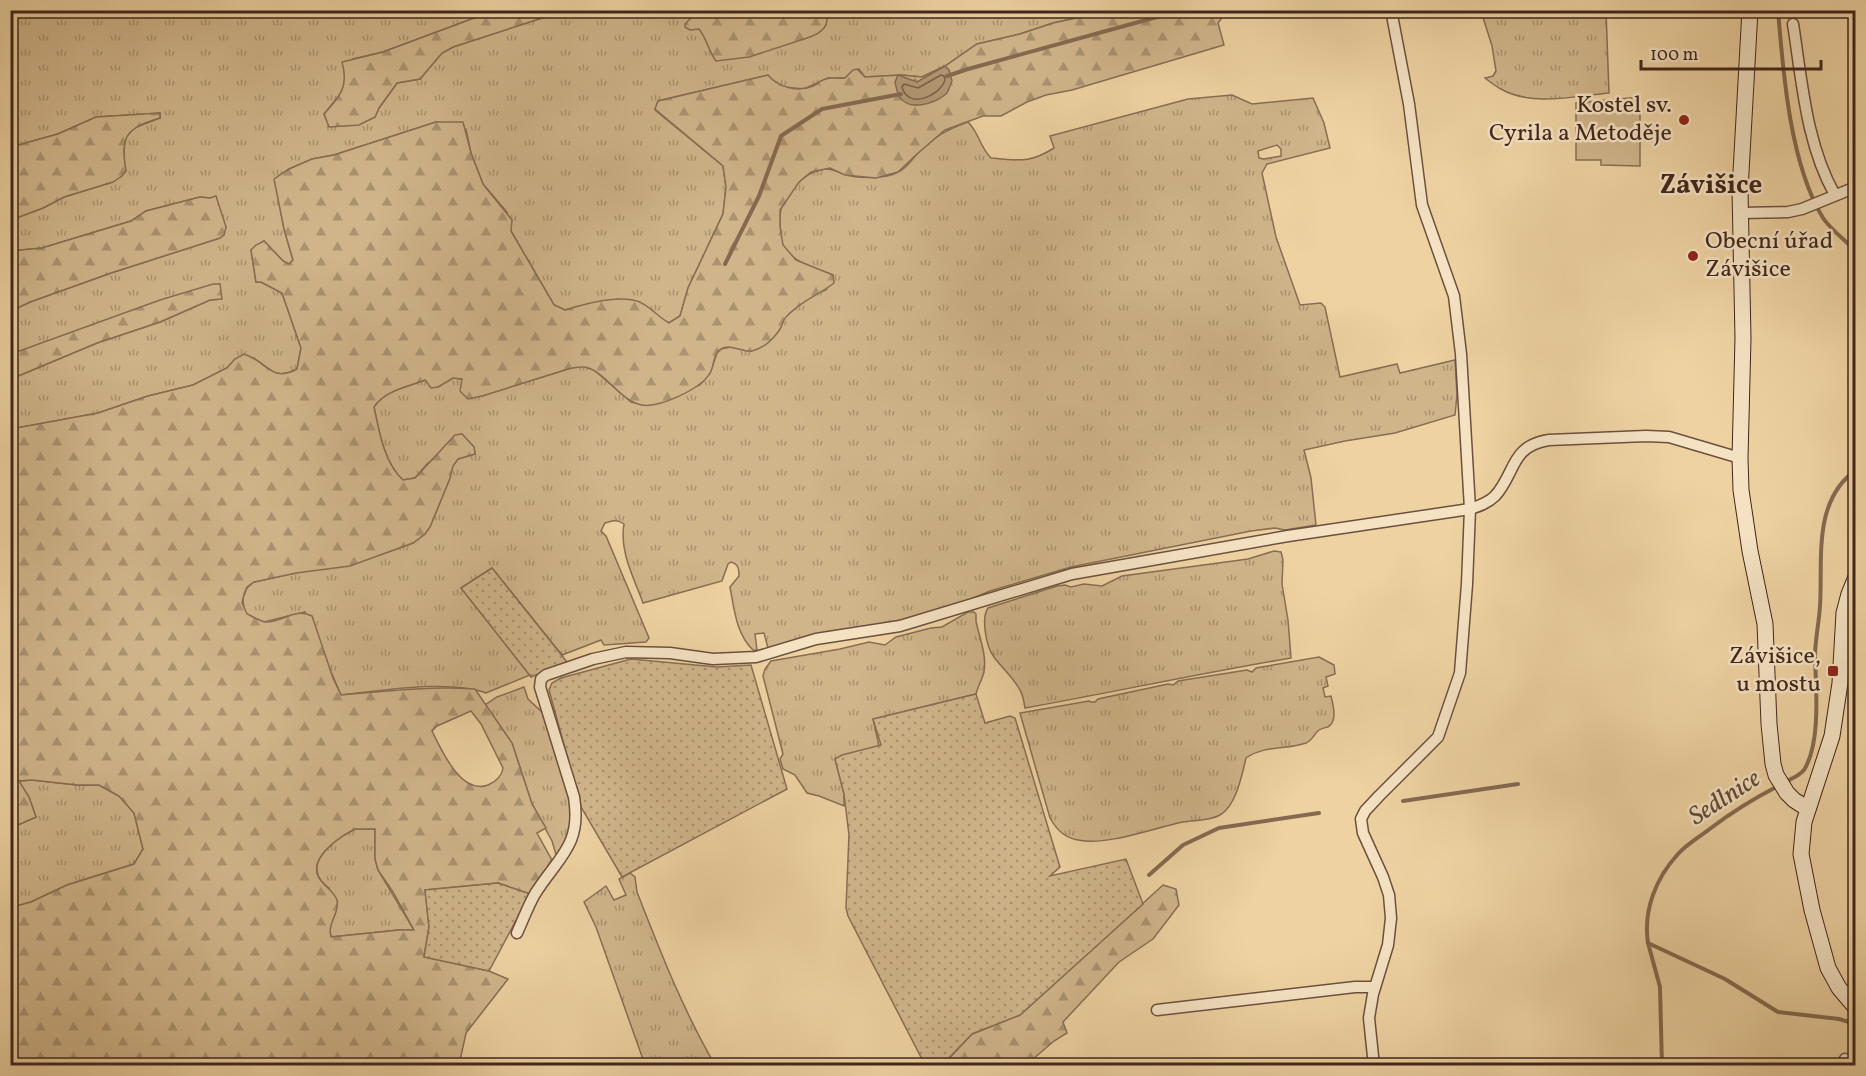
<svg xmlns="http://www.w3.org/2000/svg" width="1866" height="1076" viewBox="0 0 1866 1076" font-family="Vollkorn,serif">
<style>
.grass{fill:url(#grass-tufts);stroke:#886e54;stroke-width:1.5;fill-rule:evenodd}
.forest{fill:url(#forest-firs);stroke:#886e54;stroke-width:1.5;fill-rule:evenodd}
.park{fill:url(#park-dots);stroke:#886e54;stroke-width:1.5}
.pitch{fill:#d0b58b;stroke:#886e54;stroke-width:1.5}
.water{fill:#b39874;stroke:#856a51;stroke-width:1.5}
.lines{fill:none;stroke-linecap:round;stroke-linejoin:round}
.shore{stroke:#7a5f48;stroke-width:1.5}
.stream{stroke:#856a51;stroke-width:4}
.street-casing{stroke:#6c513e;stroke-width:13}
.secondary-casing{stroke:#40261c;stroke-width:17}
.street{stroke:#f4e2c3;stroke-width:10}
.secondary{stroke:#f4e2c3;stroke-width:15}
.poi-dot{fill:#8f2418;stroke:#f4e2c3;stroke-width:2}
.labels{text-anchor:middle;dominant-baseline:central;stroke-width:5;stroke-linejoin:round;paint-order:stroke}
.poi-label{font-size:24px;fill:#40261c;stroke:#f4e2c3;text-anchor:end}
.water-label{font-size:26px;font-style:italic;fill:#624836;stroke:#f4e2c3}
.quarter-label{font-size:27px;font-weight:bold;fill:#40261c;stroke:#f4e2c3}
</style>
<defs>
<pattern id="grass-tufts" width="24" height="20" patternUnits="userSpaceOnUse" patternTransform="scale(1.5)"><rect width="24" height="20" fill="#d0b58b"/><path d="M3 7l-1-3M5 7V3M7 7l1-3M15 17l-1-3M17 17v-4M19 17l1-3" fill="none" stroke="#aa9371"/></pattern>
<pattern id="forest-firs" width="22" height="20" patternUnits="userSpaceOnUse" patternTransform="scale(1.5)"><rect width="22" height="20" fill="#d0b58b"/><path d="M5 1l3.5 6h-7zM16 11l3.5 6h-7z" fill="#aa9371"/></pattern>
<pattern id="park-dots" width="8" height="8" patternUnits="userSpaceOnUse" patternTransform="scale(1.5)"><rect width="8" height="8" fill="#d0b58b"/><path d="M2 2h.1M6 6h.1" fill="none" stroke="#aa9371" stroke-width="1.8" stroke-linecap="round"/></pattern>
</defs>
<rect width="100%" height="100%" fill="#eed2a2"/>
<filter id="stains"><feTurbulence type="fractalNoise" baseFrequency=".00333" numOctaves="4"/><feColorMatrix values="0 0 0 0 .2 0 0 0 0 .09 0 0 0 0 .02 0 0 0 .5 -.17"/></filter>
<radialGradient id="worn" r=".72"><stop offset=".6" stop-color="#630" stop-opacity="0"/><stop offset="1" stop-color="#630" stop-opacity=".3"/></radialGradient>
<g class="grass">
<path d="M11,11H493L383,52L353,59L345,72V85L339,96L324,114L329,126C346,127 359,125 375,117L379,108L397,83L420,79L442,53L453,47L542,18L574,11H1109L1053,23L1020,34L977,44L945,66L922,77L901,75L865,77L859,69L845,78H828L804,89L784,87L774,82L768,75L658,101L655,110L723,166L726,187L723,214L688,288L680,316L669,323L619,299L576,307L565,310L554,305L511,231L507,212L483,184L471,153L466,129L436,122L334,155L312,159L289,169L275,179L284,229L293,260L289,264L283,261L264,241L251,250L256,282H261L282,293L301,348L297,369C276,380 271,370 254,358L235,359L227,368L193,385L148,396L98,413L11,429V379L97,343L160,322L210,300L221,299L220,284L11,354V311L30,302L111,273L220,238L226,227L210,198L200,197L146,211L131,221L42,248L11,251V220L43,208L64,197L113,182L123,157L125,138L134,128L160,118V113L96,117L58,134L11,147Z"/>
<path d="M1481,11H1606L1609,93C1576,96 1532,107 1501,89C1495,86 1490,82 1485,78L1493,76L1496,71L1492,46Z"/>
<path d="M1232,95L1252,104L1313,98L1324,123L1330,148L1267,164L1262,173L1276,237L1300,305L1321,303L1325,307L1340,377L1397,364L1400,373L1455,360L1457,395L1455,415L1395,433L1345,441L1304,450L1311,478L1316,525L1285,530L1275,528L1251,531L1071,567L990,591L954,606L918,617L803,638L768,648L764,633L755,634L757,650H753C736,634 734,608 730,587L739,576C739,568 738,564 731,562L728,564L722,581L643,603C634,578 619,551 624,524C617,519 613,521 605,523L601,531L606,536L649,638L646,642L604,645L601,640L562,655L492,568L461,588L530,675L486,693C450,679 380,691 341,695L305,612L264,622L246,614C241,600 242,590 254,582L379,555L413,543L425,534L430,527L450,478L452,466L458,459L475,454L474,447L462,434L427,464L415,478L403,480C384,463 379,431 374,407C385,390 408,387 425,380L438,387L453,378L462,379V386L467,398L482,396L568,369L583,366L594,370L631,402L644,405L656,403L700,385L710,373L717,353L721,349L731,347L751,351L780,329L784,318L797,307L812,295L826,290L833,275C816,268 792,263 783,245C780,239 779,216 781,209C786,196 800,177 814,172C830,166 830,170 844,174C857,179 886,179 898,172C906,169 912,159 918,153C935,136 946,130 968,122C980,134 979,146 991,158C1018,160 1029,164 1054,148L1050,136L1188,99ZM1277,145L1281,149V156L1264,159L1259,158L1258,151Z"/>
<path d="M1274,551L1281,552L1283,560L1282,584L1288,620L1291,658C1202,673 1114,692 1025,708C1024,702 1023,695 1020,690C1013,677 1002,668 994,657C986,647 981,618 988,608L1057,586L1065,585L1071,587L1084,584L1102,586L1122,576L1248,559Z"/>
<path d="M968,612H974L976,614V621C979,637 987,654 984,672C982,680 978,686 976,694L873,719L879,746L835,759L844,794V806L819,796L807,793L795,775L783,769L780,759L783,754L763,676L765,669L771,661L840,649L869,642L885,645L896,637L931,628L942,627Z"/>
<path d="M1319,657L1334,665L1335,674L1326,677L1328,686L1323,688L1325,697L1331,696C1333,705 1338,721 1328,727C1327,727 1320,729 1319,730C1314,734 1313,740 1306,743C1287,750 1264,745 1246,758C1242,775 1236,806 1220,815C1210,821 1194,820 1183,822C1153,828 1108,846 1078,840C1065,838 1056,829 1050,818L1020,713L1089,701L1091,702H1095L1098,699L1168,684L1173,685L1178,681L1247,670L1252,672L1256,668Z"/>
<path d="M524,687L528,699L543,713L572,799L571,835L557,858L552,841L532,804L512,743L485,705L497,697Z"/>
<path d="M32,780L77,785H99L119,796L134,813L143,849L134,864L67,885L31,902L13,907L10,905V828L36,817L29,797L18,781Z"/>
<path d="M355,829H375V859L378,870L414,930H399L331,937L329,929L335,914L329,888C298,865 333,840 355,829Z"/>
<path d="M630,873L635,877L637,892C660,951 683,1010 715,1065H645L596,927L584,902L606,886L614,900L626,895L619,879Z"/>
</g>
<g class="forest">
<path d="M493,11H574L542,18L453,47L442,53L420,79L397,83L379,108L375,117L359,125L329,127L324,114C340,96 349,87 342,62L383,52Z"/>
<path d="M698,11H824C833,25 820,34 807,38L749,57L716,61C708,50 707,39 699,29L690,30L685,27V24Z"/>
<path d="M1109,11H1227L1218,23L1224,45L1072,90L1046,95L1027,102L1001,116H983L945,130L917,154L898,172L876,178L845,175L830,168L811,172L799,182L780,210V227L783,245L796,260L833,275L834,283C819,295 800,301 786,317C783,320 783,324 780,329C777,334 770,342 765,345C762,347 756,350 752,351C743,353 731,343 721,349C713,353 714,367 710,373C701,389 659,408 642,405C618,401 603,366 581,367C577,367 572,368 568,369L482,396L468,399L460,391L462,379L453,378L438,387L431,388L425,380C408,387 385,390 374,407C379,431 384,463 403,480L415,478L455,435L462,434L474,447L475,454L458,459L453,466L450,478L430,527L425,534L413,543L350,566L296,573L254,582L247,587L244,594L242,603L247,614C252,616 259,621 265,622C282,623 295,607 312,616L333,678L341,695C386,691 430,686 475,689L512,743L532,804L546,828L537,833L553,862L530,894L498,883L425,890L429,927L424,957L489,971L508,979L466,1033L459,1065H11L10,905L13,907L31,902L67,885L134,864L143,849L134,813L119,796L99,785H77L32,780L19,781L29,797L36,817L11,828V429L98,413L148,396L193,385L227,368L235,359L244,354C268,362 271,383 297,369L301,348L282,293L261,282H256L251,250L256,245L264,241L283,261L289,264L293,260L284,229L274,179L289,169L312,159L334,155L436,122H463L471,153L483,184L512,220L511,231L554,305L565,310C584,304 618,295 637,301C648,304 658,317 669,323L680,316L688,288L723,214L726,187L723,166L655,109L658,101L768,75C778,87 797,93 813,86C817,84 821,80 826,79C831,77 839,79 845,78L853,70L857,69L865,77L901,75L922,77L945,66L977,44L1020,34L1053,23ZM471,711L481,724L503,768C502,776 495,782 488,785C461,795 442,751 432,731L437,726ZM355,829H375V859L378,870L393,892L414,930H399L331,937C327,922 340,914 337,900C334,892 327,888 322,882C303,861 339,837 355,829Z"/>
<path d="M160,113V118C126,128 120,136 126,171L122,176L113,182L64,197L43,208L11,220V147L58,134L96,117Z"/>
<path d="M216,196L226,227L224,235L220,238L111,273L30,302L11,311V251L42,248L131,221L146,211L200,197L210,198Z"/>
<path d="M213,284H220L222,299L210,300L160,322L97,343L11,379V354L160,300Z"/>
<path d="M1163,885L1176,889L1179,905L1153,939L1119,962L1063,1022L1067,1033L1054,1041L1026,1065L942,1066L972,1034L1020,1015Z"/>
</g>
<g class="park">
<path d="M492,568L567,662L531,677L461,588Z"/>
<path d="M631,659L717,667L751,665L787,789L622,877L581,807L549,690L552,683L561,678Z"/>
<path d="M976,694L985,723L1010,716L1015,718L1060,867L1050,876L1126,859L1143,904L1020,1015L972,1034L942,1065H925L848,916L846,908L849,835L844,794L835,759L842,755L881,745L873,719Z"/>
<path d="M498,883L530,894L489,971L424,957L429,927L425,890Z"/>
</g>
<path class="pitch" d="M1640,97V166L1601,165V160H1576V103Z"/>
<path class="water" d="M945,66L949,70L952,81C950,85 949,91 946,94C934,104 908,112 899,96C897,92 896,86 895,82L898,75L917,82Z"/>
<g class="lines">
<path class="shore" d="M941,75L944,76L945,80C940,96 908,110 902,87L904,84L918,88Z"/>
<g class="stream">
<path d="M1778,10C1783,72 1790,164 1823,218C1831,230 1845,240 1856,251"/>
<path d="M947,76L968,69L1157,17L1171,10"/>
<path d="M725,264L759,196L781,136L822,109L901,94"/>
<path d="M1785,782C1791,779 1799,776 1804,770C1821,743 1816,688 1815,657C1815,640 1819,623 1820,606C1823,560 1812,501 1856,470"/>
<path d="M1778,786C1755,798 1732,812 1711,828C1701,836 1687,844 1678,854C1656,878 1643,910 1648,943L1725,979L1778,1012L1839,1019L1849,1022L1856,1027"/>
<path d="M1403,801L1518,784"/>
<path d="M1149,875L1183,845L1219,828L1319,813"/>
<path d="M1648,943L1660,987L1662,1066"/>
</g>
<defs>
<g id="street">
<path d="M1793,24C1802,81 1806,144 1835,195"/>
<path d="M1740,213L1788,212L1802,209L1856,187"/>
<path d="M517,933C523,920 528,906 535,894C558,857 582,846 574,797L540,687L541,679L546,675L593,659L626,652L670,653L713,659L756,657L816,639L900,626L1072,574L1288,536L1470,509C1479,506 1488,503 1495,496C1516,473 1510,446 1549,440L1646,436L1669,437L1740,458"/>
<path d="M1157,1010L1355,987H1375"/>
<path d="M1374,1066L1369,1018L1373,994L1388,945L1391,918L1389,895L1383,877L1363,833L1361,819L1365,811L1379,796L1438,737L1460,673L1467,584L1470,509L1461,354L1454,296L1422,205L1409,104L1391,10"/>
<path d="M1845,1066V1059"/>
</g>
<g id="secondary">
<path d="M1750,10L1740,190L1743,338L1740,458L1741,490L1750,551L1765,624L1769,724L1773,764L1776,775L1787,793L1794,800L1808,809"/>
<path d="M1856,577L1849,594L1844,613L1840,683L1832,736L1804,822L1801,854L1812,910L1828,968L1839,988L1856,1008"/>
</g>
</defs>
<use href="#street" class="street-casing"/>
<use href="#secondary" class="secondary-casing"/>
<use href="#street" class="street"/>
<use href="#secondary" class="secondary"/>
</g>
<g class="poi-dot">
<circle cx="1684" cy="120" r="6"/>
<circle cx="1693" cy="256" r="6"/>
<rect x="1827" y="665" width="12" height="12" rx="3"/>
</g>
<g class="labels">
<g class="poi-label">
<text x="1672" y="106">Kostel sv.<tspan x="1672" dy="28">Cyrila a Metoděje</tspan></text>
<text x="1705" y="242" text-anchor="start">Obecní úřad<tspan x="1705" dy="28">Závišice</tspan></text>
<text x="1821" y="657">Závišice,<tspan x="1821" dy="28">u mostu</tspan></text>
</g>
<g class="water-label">
<text transform="translate(1725 798) rotate(-33)">Sedlnice</text>
</g>
<g class="quarter-label">
<text x="1711" y="186">Závišice</text>
</g>
</g>
<rect width="1866" height="1076" fill="none" stroke="#eed2a2" stroke-width="36"/>
<rect x="12" y="12" width="1842" height="1052" fill="none" stroke="#40261c" stroke-width="3"/>
<rect x="18" y="18" width="1830" height="1040" fill="none" stroke="#40261c" stroke-width="1.5"/>
<path d="M1641 60v9h180v-9" fill="none" stroke="#40261c" stroke-width="3"/>
<text x="1650" y="60" font-size="18" fill="#40261c" stroke="#f4e2c3" stroke-width="4.5" paint-order="stroke">100 m</text>
<rect width="100%" height="100%" filter="url(#stains)"/>
<rect width="100%" height="100%" fill="url(#worn)"/>
</svg>
